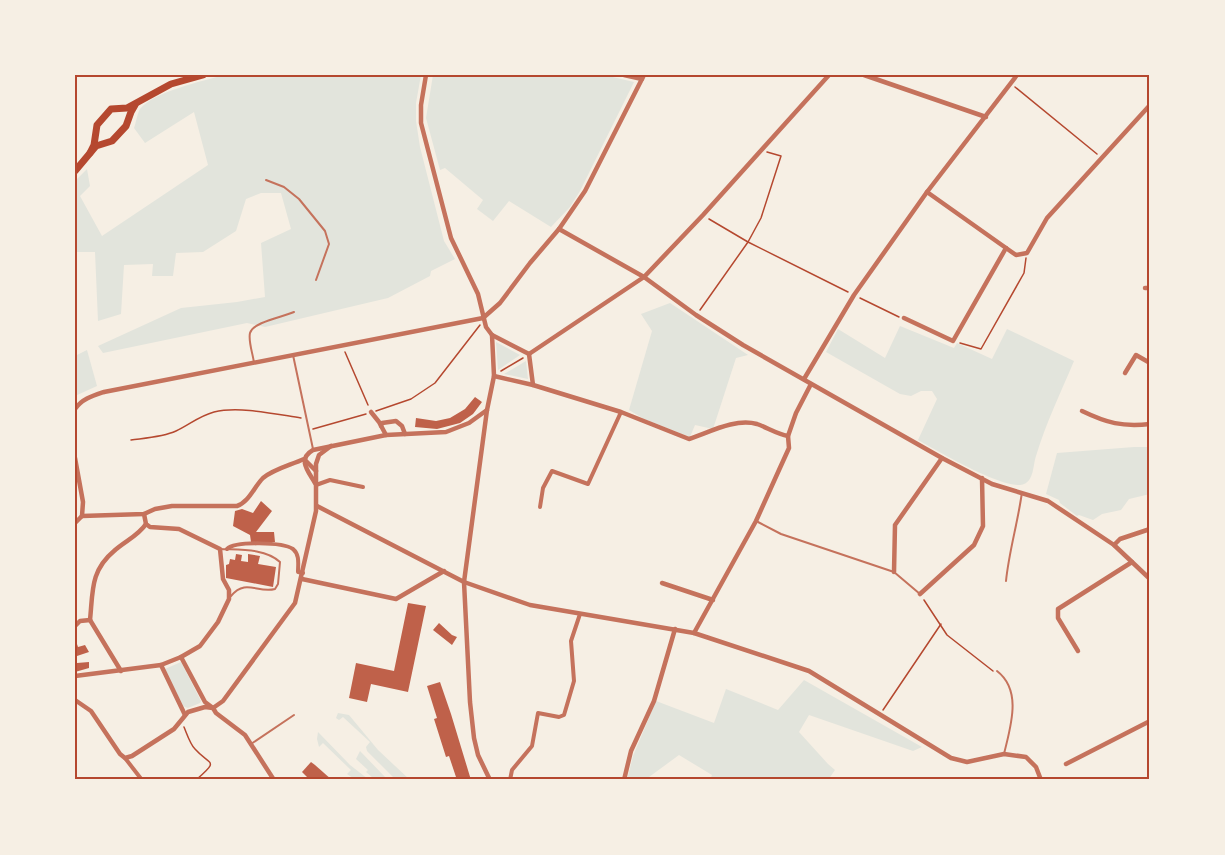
<svg xmlns="http://www.w3.org/2000/svg" width="1225" height="855" viewBox="0 0 1225 855" font-family="'IBM Plex Serif',serif">
<style>
.green{fill:#e2e4dc}
.building{fill:#bf614a}
.lines{fill:none;stroke-linecap:round;stroke-linejoin:round}
.path{stroke:#b5482f;stroke-width:1.5}
.service{stroke:#c5725c;stroke-width:2}
.pedestrian{stroke:#c5725c;stroke-width:4}
.minor{stroke:#c5725c;stroke-width:4.5}
.secondary{stroke:#b5482f;stroke-width:7}
.neatline{fill:none;stroke:#b5482f;stroke-width:2}
</style>
<rect width="100%" height="100%" fill="#f6efe4"/>
<g class="green">
<path d="M224,75H421L416,103V121L420,147L444,241L455,259L431,271L430,276L388,298L265,327L247,323L103,353L98,346L181,308L237,302L265,297L261,243L291,229L281,193H261L246,199L236,231L203,252L176,253L173,276H152L153,264L124,265L121,314L98,321L95,252H75V181L87,169L90,186L80,196L102,236L208,165L194,112L145,143L134,128C136,123 137,114 140,109C153,92 203,81 224,75Z"/>
<path d="M433,75H604L634,82L580,191L570,207L551,227L509,201L493,221L477,209L483,200L445,168L440,170L426,118Z"/>
<path d="M670,303L748,355L736,358L713,429L695,425L690,437L644,419L629,410L652,331L641,314Z"/>
<path d="M900,326L954,348L957,343L992,359L1007,329L1074,361C1061,392 1046,423 1036,456C1033,465 1034,480 1024,484C1007,492 936,450 918,440L937,399L932,391H921L911,396L900,394L826,352L838,329L885,358Z"/>
<path d="M496,342L520,355L498,370Z"/>
<path d="M87,350L97,386L75,396V356Z"/>
<path d="M526,361L528,379L504,374Z"/>
<path d="M1134,447H1150V494L1129,499L1121,510L1102,514L1093,520L1079,515L1077,516L1060,503L1059,500L1046,494L1057,453Z"/>
<path d="M181,662L201,701L200,703L188,708L183,706L165,669Z"/>
<path d="M804,680L922,747L913,751L809,715L799,732L828,764L835,770L828,780H710L712,775L679,755L645,780H627L633,756L656,701L714,723L726,689L778,710Z"/>
<path d="M338,713L349,715L378,750L410,780H396L367,751L366,747L370,742L343,717L339,720L336,718Z"/>
<path d="M318,732L350,765L368,779L356,780L347,774L351,770L323,743L319,747L317,739Z"/>
<path d="M360,751L387,779L385,780L373,778L366,772L368,770L356,759Z"/>
</g>
<g class="building">
<path d="M475,397L482,402L473,414L460,423L437,429L415,427L416,418L436,421L450,418L465,409Z"/>
<path d="M261,501L272,511L256,532H274L275,542H251L250,535L233,526L235,511L242,509L253,513Z"/>
<path d="M236,554L242,555L241,561L248,562V554L260,556L258,564L276,567L273,587L226,578V565L229,564L230,559L235,560Z"/>
<path d="M408,603L426,606L408,692L371,684L367,702L349,698L356,663L394,671Z"/>
<path d="M439,623L452,635L457,637L452,645L433,630Z"/>
<path d="M75,638L78,647L85,645L89,652L77,656V663L89,662V668L75,672Z"/>
<path d="M440,682L451,714L471,780H457L449,756L446,757L434,719L437,718L427,686Z"/>
<path d="M311,762L315,765L332,780H310L302,772Z"/>
</g>
<g class="lines">
<g class="path">
<path d="M1015,87L1097,154"/>
<path d="M709,219L748,242L848,292"/>
<path d="M860,298L899,317"/>
<path d="M700,310L748,242L761,218L781,156L767,152"/>
<path d="M960,343L981,349L1024,273L1026,258"/>
<path d="M345,352L368,405"/>
<path d="M501,371L523,358"/>
<path d="M376,411L411,399L435,383L480,325"/>
<path d="M313,429L366,414"/>
<path d="M131,440C146,438 163,437 176,431C189,425 199,416 214,412C239,406 275,414 301,418"/>
<path d="M924,600L947,635L993,671"/>
<path d="M883,710L941,624"/>
<path d="M184,727C187,734 190,744 195,749C210,766 220,759 196,780"/>
</g>
<g class="service">
<path d="M266,180L284,187L299,199L325,231L329,244L316,280"/>
<path d="M293,355L313,449"/>
<path d="M254,363C253,354 248,341 250,333C253,322 283,317 294,312"/>
<path d="M758,522L781,534L894,572L920,594"/>
<path d="M220,549C239,550 265,548 280,562L278,584L275,589C258,594 246,578 231,596"/>
<path d="M1006,581C1009,551 1018,522 1022,492"/>
<path d="M997,671C1023,691 1010,728 1004,754"/>
<path d="M251,744L294,715"/>
</g>
<g class="pedestrian">
<path d="M316,485L330,480L363,487"/>
<path d="M540,507L543,488L552,471L588,484L621,412"/>
<path d="M227,549C235,541 283,542 293,549C300,555 298,564 298,572L303,573"/>
<path d="M125,758L142,780"/>
<path d="M510,780L512,770L532,746L538,713L559,717L564,715L574,681L571,641L580,614"/>
</g>
<g class="minor">
<path d="M426,75L421,105V123L451,238L478,294L486,327L492,335L529,354"/>
<path d="M624,75L642,79"/>
<path d="M864,75L986,117"/>
<path d="M927,192L1006,248L1016,255L1027,253L1047,218L1150,105"/>
<path d="M559,229L644,277L696,315L743,345L942,458L992,484L1048,501L1114,545L1150,579"/>
<path d="M1145,288H1150"/>
<path d="M483,318L500,303L530,263L559,229L585,191L644,75"/>
<path d="M904,318L953,341L1006,248"/>
<path d="M529,354L644,277L703,215L829,75"/>
<path d="M529,354L533,385"/>
<path d="M1125,373L1136,355L1150,363"/>
<path d="M494,376L533,385L621,412L689,439C710,432 735,418 757,424C768,428 777,434 788,436"/>
<path d="M804,379L854,295L927,192L1017,75"/>
<path d="M75,409C82,399 92,396 104,392L483,318"/>
<path d="M1082,411C1107,423 1122,427 1150,424"/>
<path d="M371,412L379,422L386,435"/>
<path d="M381,426L382,423L396,421L402,426L405,434"/>
<path d="M75,458L83,502L82,516"/>
<path d="M315,483C308,471 297,459 313,450L386,435L446,432L469,423L487,410"/>
<path d="M317,506L464,582L530,605L694,633L809,671L951,758L967,762L1004,754L1026,757L1036,767L1041,780"/>
<path d="M82,516L144,514L155,509L172,506H237C249,502 254,487 263,478C274,469 291,465 304,459L316,471"/>
<path d="M75,523L82,516"/>
<path d="M1114,545L1120,539L1150,529"/>
<path d="M894,572L895,525L942,458"/>
<path d="M302,579L396,599L444,571"/>
<path d="M662,583L713,600"/>
<path d="M920,594L974,545L983,526L982,478"/>
<path d="M90,620C93,592 90,571 114,551C125,541 138,536 146,524"/>
<path d="M90,620L121,671"/>
<path d="M75,626L80,621L90,620"/>
<path d="M694,633L756,521L779,470L789,448L788,436L796,413L811,384"/>
<path d="M1078,651L1058,618V609L1132,562"/>
<path d="M181,657L205,702L213,708L216,713L245,735L274,780"/>
<path d="M161,665L185,715"/>
<path d="M75,676L161,665L181,657L200,646L218,622L229,599V590L223,579L220,549L179,529L150,527L146,524L144,514"/>
<path d="M75,700L91,711L120,754L125,758L132,756L174,729L188,712L205,707L213,708"/>
<path d="M213,708L223,701L295,603L316,511V464L319,455L331,446"/>
<path d="M1066,764L1150,721"/>
<path d="M490,780L478,755L474,738L470,702L464,582L487,410L494,376L492,335"/>
<path d="M624,780L631,751L654,701L675,629"/>
</g>
<g class="secondary">
<path d="M90,153L94,145L97,125L111,109L127,108L171,84L203,75"/>
<path d="M75,171L96,146L112,141L126,126L131,112L135,105"/>
</g>
</g>
<rect width="1225" height="855" fill="none" stroke="#f6efe4" stroke-width="153"/>
<rect x="76" y="76" width="1072" height="702" class="neatline"/>
</svg>
